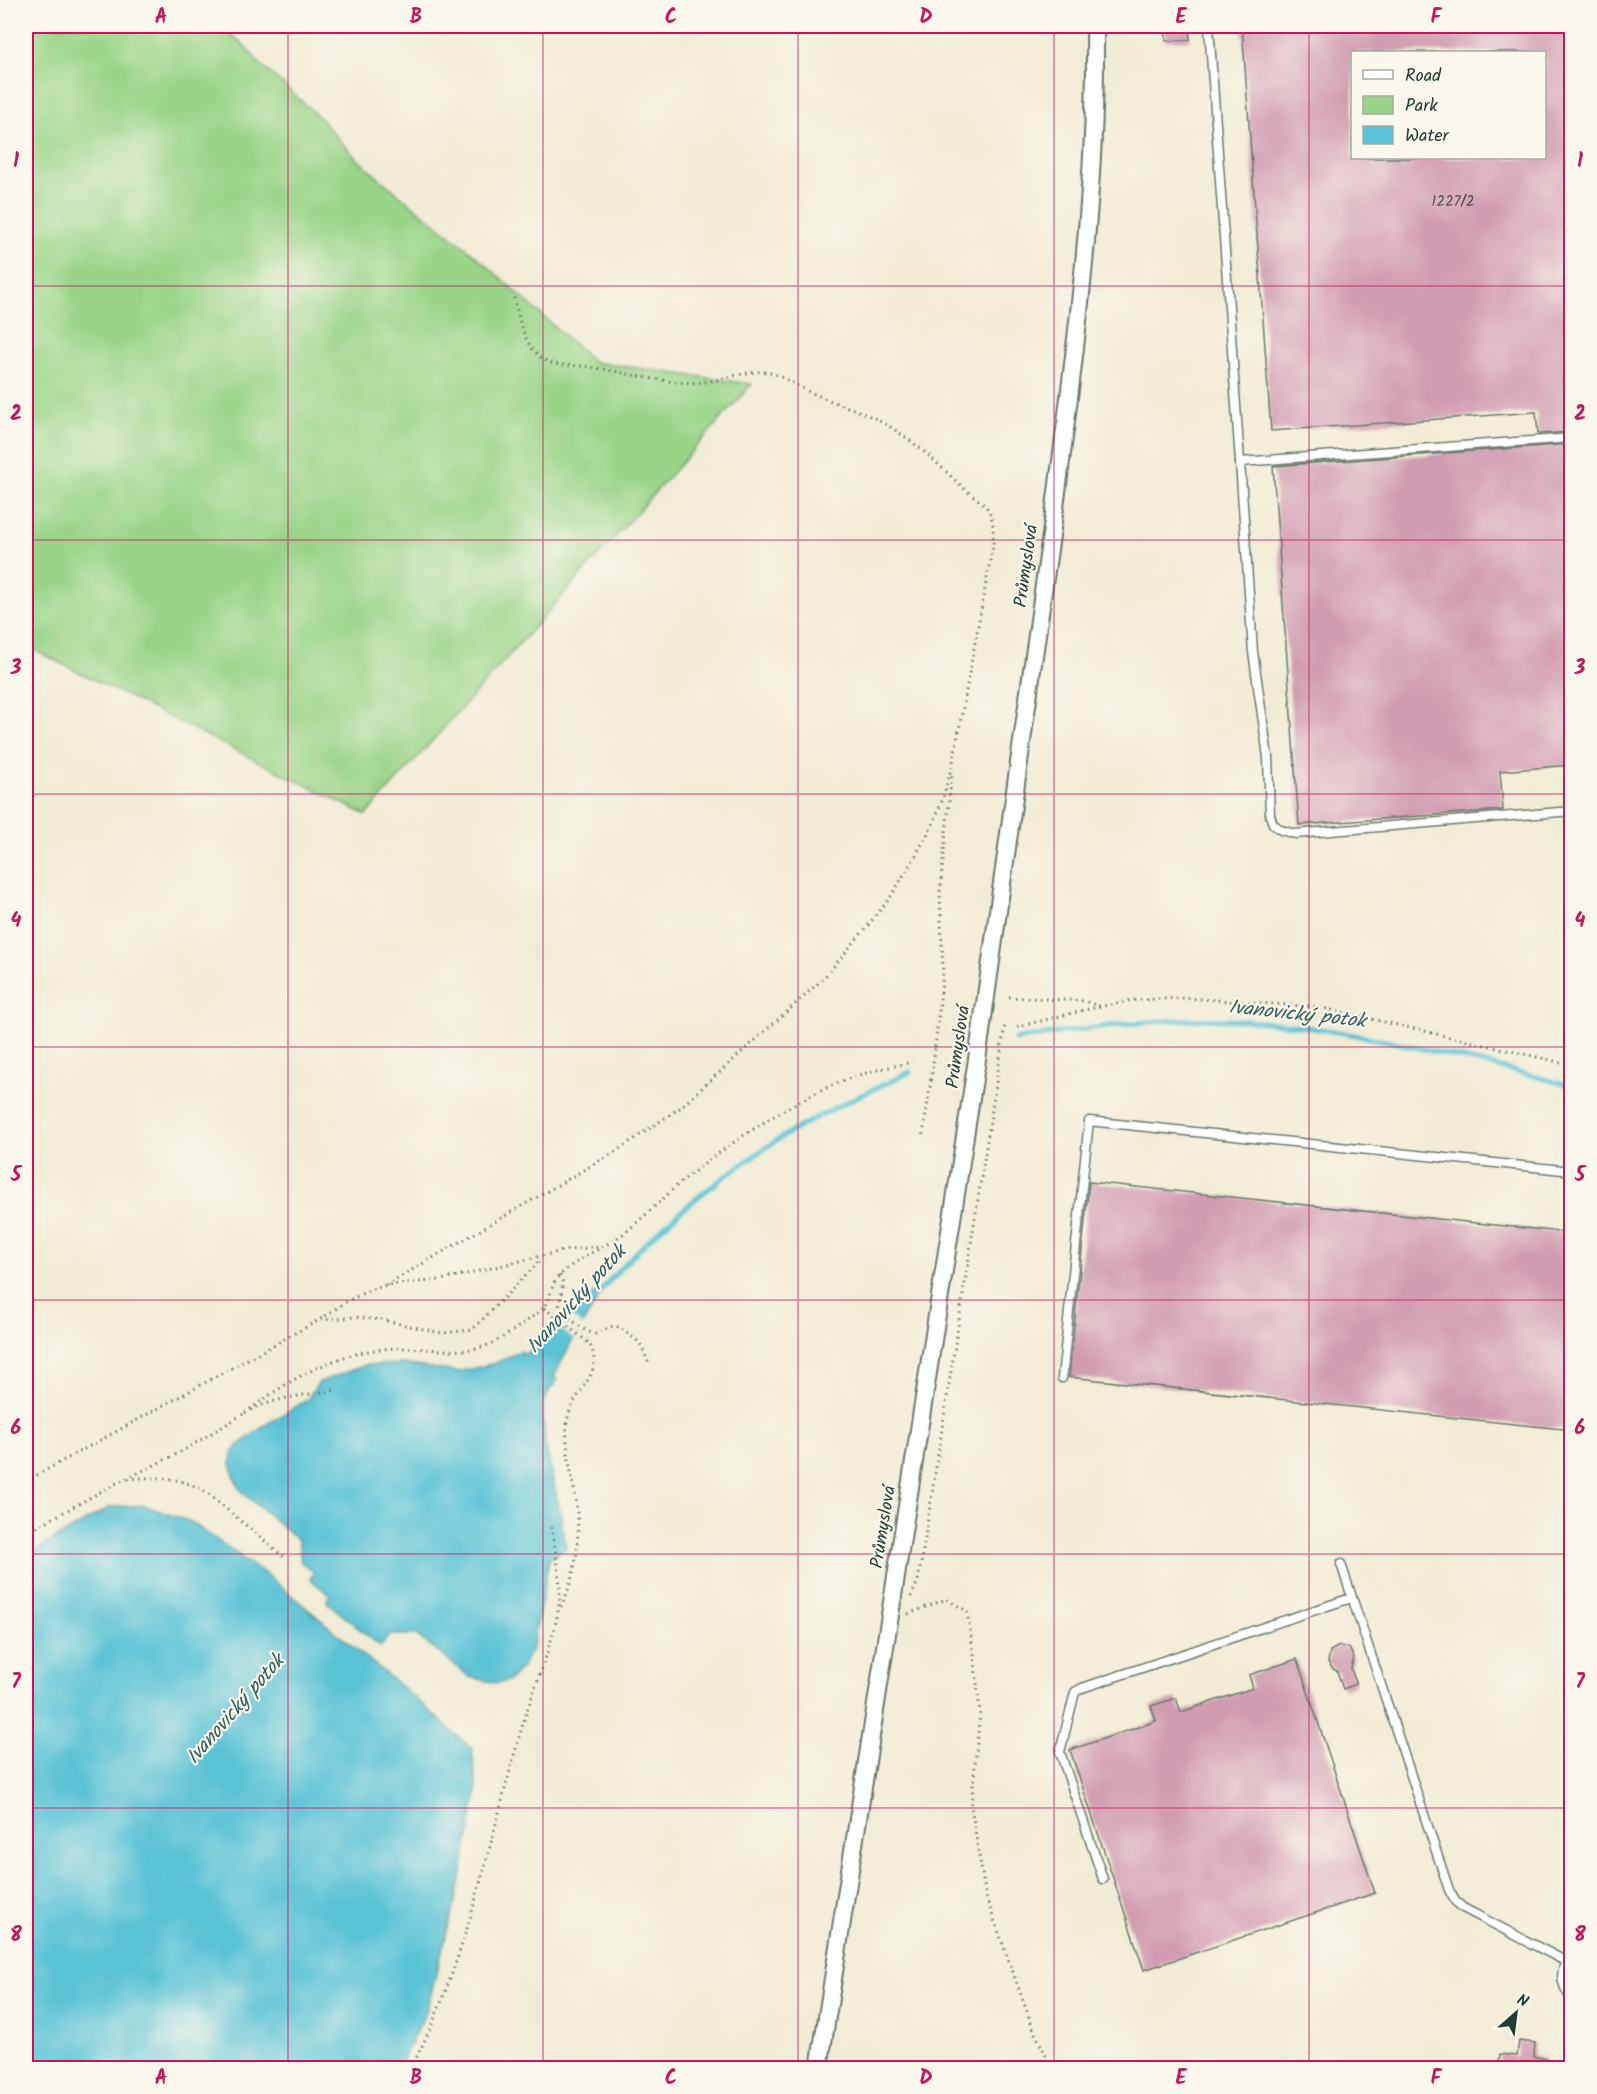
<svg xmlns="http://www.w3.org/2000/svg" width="1597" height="2094" viewBox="0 0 1597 2094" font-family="Kalam,sans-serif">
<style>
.green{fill:#99d488;stroke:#5c885e;stroke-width:1.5}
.water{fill:#5ac2d6;stroke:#3c8085;stroke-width:1.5}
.pier{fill:#f1ecd5}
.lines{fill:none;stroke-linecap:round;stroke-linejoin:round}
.stream{stroke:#5ac2d6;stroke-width:5}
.building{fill:#d19cb1;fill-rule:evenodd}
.service-casing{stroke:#687a6c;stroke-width:11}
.minor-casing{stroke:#687a6c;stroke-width:20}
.path{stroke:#687a6c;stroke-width:3;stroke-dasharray:1.5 4.5;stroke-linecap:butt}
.service{stroke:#fff;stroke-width:8}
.minor{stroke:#fff;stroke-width:16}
.minor-bridge-casing{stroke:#687a6c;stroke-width:20;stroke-linecap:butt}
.path-bridge{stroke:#687a6c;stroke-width:3;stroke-dasharray:1.5 4.5;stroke-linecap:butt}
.minor-bridge{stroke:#fff;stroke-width:16}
.grid{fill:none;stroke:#c2185b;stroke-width:1.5;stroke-opacity:0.55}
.labels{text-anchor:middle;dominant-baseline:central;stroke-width:4.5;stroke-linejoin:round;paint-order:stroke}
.number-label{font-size:15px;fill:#4c5553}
.street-label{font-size:18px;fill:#1f3d34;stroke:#fbf7ec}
.water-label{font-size:20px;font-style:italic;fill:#2e5e5c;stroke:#fbf7ec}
.neatline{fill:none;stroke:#c2185b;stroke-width:2}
.grid-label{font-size:20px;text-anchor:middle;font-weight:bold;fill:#c2185b}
</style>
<rect width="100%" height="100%" fill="#fbf7ec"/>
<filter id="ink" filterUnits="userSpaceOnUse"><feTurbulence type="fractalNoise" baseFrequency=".0167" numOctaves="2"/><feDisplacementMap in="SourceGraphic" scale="12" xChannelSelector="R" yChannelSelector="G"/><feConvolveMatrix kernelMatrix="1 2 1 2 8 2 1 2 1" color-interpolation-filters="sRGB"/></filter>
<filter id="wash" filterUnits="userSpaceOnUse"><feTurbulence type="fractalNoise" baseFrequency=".008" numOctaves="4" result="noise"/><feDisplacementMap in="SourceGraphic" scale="24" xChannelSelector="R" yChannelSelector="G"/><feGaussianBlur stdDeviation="1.35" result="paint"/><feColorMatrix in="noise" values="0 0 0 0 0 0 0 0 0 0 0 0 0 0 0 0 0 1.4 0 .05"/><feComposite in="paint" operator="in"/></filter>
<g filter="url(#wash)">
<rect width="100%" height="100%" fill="#f1ecd5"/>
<path class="green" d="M26,26H219L240,41L261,65L317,115L355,157L381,180L475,255L594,362L752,384L366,815L26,646Z"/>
<g class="water">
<path d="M597,1291L601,1294L571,1343L554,1377L557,1380L549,1391L543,1405V1422L545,1444L561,1516L566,1548L549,1559L533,1647L522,1667L508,1681L496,1683L470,1677L416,1635H390L380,1646L327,1602L329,1594L310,1579L314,1572L301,1562L298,1540L242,1492L234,1477L231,1463L232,1454L238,1446L265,1425L307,1400L319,1382L366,1365L402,1364L458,1372L496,1363L520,1351L525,1354L555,1331Z"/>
<path d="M143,1505L191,1522L267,1575L421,1703L472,1749L477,1792L460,1883L426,2012L398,2068H26V1556L110,1507Z"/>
</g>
<path class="pier" d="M568,1313L584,1327L575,1341L556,1325Z"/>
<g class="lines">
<g class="stream">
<path d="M1015,1040C1096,1026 1181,1014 1264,1022C1368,1032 1470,1060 1572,1086"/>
<path d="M595,1298C644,1236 713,1182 779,1139C819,1114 868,1092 910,1072"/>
</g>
</g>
<g id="blocks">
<g class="building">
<path d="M1165,26H1189L1190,40L1166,41Z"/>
<path d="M1242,26H1572V432L1538,434L1536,412L1271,431ZM1353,52H1545V158H1353Z"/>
<path d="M1572,444V765L1500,771L1503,810L1299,825L1273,466Z"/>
<path d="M1089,1182L1572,1233V1430L1069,1377Z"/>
<path d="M1339,1646L1349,1648L1354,1658L1351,1668L1356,1684L1343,1689L1337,1671L1332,1668L1328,1662L1330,1651Z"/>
<path d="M1297,1659L1375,1893L1144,1970L1070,1750L1156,1721L1151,1706L1167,1701L1176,1698L1181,1712L1253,1688L1249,1675Z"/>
<path d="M1519,2041L1535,2043L1534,2057L1546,2058L1544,2068H1498L1500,2054L1517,2056Z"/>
</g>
</g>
</g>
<g filter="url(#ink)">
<use href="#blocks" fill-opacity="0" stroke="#687a6c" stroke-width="1.5"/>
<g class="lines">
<defs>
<g id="service">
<path d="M1209,26L1240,462L1572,438"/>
<path d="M1240,462L1253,652L1268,757L1270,815L1273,824L1281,830L1295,834L1572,811"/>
<path d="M1062,1378L1089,1121L1572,1171"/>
<path d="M1341,1564L1449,1890L1455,1901L1463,1908L1565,1961"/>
<path d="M1103,1879L1060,1752L1075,1692L1082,1688L1351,1598"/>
<path d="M1572,1953C1559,1968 1559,1983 1572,1999"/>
<path d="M1550,2068L1551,2065"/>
</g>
<g id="minor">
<path d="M981,1032C1006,857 1031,682 1055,507C1076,348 1097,187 1095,26"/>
<path d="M819,2068L976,1066"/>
</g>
</defs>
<use href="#service" class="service-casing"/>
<use href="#minor" class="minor-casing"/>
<g class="path">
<path d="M1009,997L1084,1001L1099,1006"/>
<path d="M1017,1027L1084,1010L1133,1000L1185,998L1319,1007L1572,1065"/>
<path d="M935,1047L943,972L940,892L952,773"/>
<path d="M923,1135L931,1080"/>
<path d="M560,1275L563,1283L559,1307C568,1317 581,1330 595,1334L613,1326L619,1327L640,1343L649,1364"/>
<path d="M386,1285L618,1150L681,1107L823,979L856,940L890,898L916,855L933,824L943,798L953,762L993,545C995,501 985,509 958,483C929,455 901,429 863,413C847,406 829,401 812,393C798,388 786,377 771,373C753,368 723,380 704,382C673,386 623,372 591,367C579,365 567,366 555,364C550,363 542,360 539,356C521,339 519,316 513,294"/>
<path d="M544,1308L589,1343C607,1375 571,1391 567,1422C565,1446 571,1471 575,1495C581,1533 578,1576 559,1610"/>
<path d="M321,1320L354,1317L382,1320L442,1333L472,1330L537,1264L539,1258"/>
<path d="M251,1410C277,1397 307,1395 336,1390"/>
<path d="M245,1413C289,1379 339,1350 396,1348C429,1347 459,1356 491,1344C500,1340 537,1315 543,1308C551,1299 551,1284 559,1276C575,1259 608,1246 627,1231C646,1215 663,1198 681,1182C731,1142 798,1095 859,1075C876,1070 894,1066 912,1062"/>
<path d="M128,1479C156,1476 181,1477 206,1492L284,1557"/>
<path d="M26,1481L319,1320L344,1303L369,1290L386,1285L441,1280L562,1251L603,1246"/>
<path d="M26,1533L111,1486L179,1453L245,1413"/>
<path d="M911,1597L918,1581L922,1557L1000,1058"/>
<path d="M908,1614L946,1599L967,1611L974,1655L980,1712L971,1806L986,1897L1034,2031L1052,2068"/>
<path d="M411,2068C466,1964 488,1847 520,1734C531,1693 550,1654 558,1612C563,1583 556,1554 551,1526"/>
</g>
<use href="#service" class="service"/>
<use href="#minor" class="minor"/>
<defs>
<path id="minor-bridge" d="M976,1066L981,1032"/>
</defs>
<use href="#minor-bridge" class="minor-bridge-casing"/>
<g class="path-bridge">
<path d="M1000,1058L1005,1024"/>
<path d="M931,1080L935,1047"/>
</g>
<use href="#minor-bridge" class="minor-bridge"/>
</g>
</g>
<path class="grid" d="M288,26V2068M543,26V2068M798,26V2068M1054,26V2068M1309,26V2068M26,286H1572M26,540H1572M26,794H1572M26,1047H1572M26,1300H1572M26,1554H1572M26,1808H1572"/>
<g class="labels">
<g class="number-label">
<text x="1453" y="202">1227/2</text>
</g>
<g class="street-label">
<text transform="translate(1027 566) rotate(-82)">Průmyslová</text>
<text transform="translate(959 1047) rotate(-82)">Průmyslová</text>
<text transform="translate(884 1527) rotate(-81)">Průmyslová</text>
</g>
<g class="water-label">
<text transform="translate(1297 1015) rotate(6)">Ivanovický potok</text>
<text transform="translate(577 1300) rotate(-48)">Ivanovický potok</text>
<text transform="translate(236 1710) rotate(-49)">Ivanovický potok</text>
</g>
</g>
<rect width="1597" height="2094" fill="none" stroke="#fbf7ec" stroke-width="66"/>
<rect x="1351" y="51" width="195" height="108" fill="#fbf7ec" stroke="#a3ada2" stroke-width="1.5"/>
<rect x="1363" y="70" width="30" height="9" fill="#ffffff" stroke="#a3ada2" stroke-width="1.5"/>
<text x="1405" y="81" font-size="18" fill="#1f3d34">Road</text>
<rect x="1363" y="96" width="30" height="18" fill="#99d488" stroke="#a3ada2" stroke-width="1.5"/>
<text x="1405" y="111" font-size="18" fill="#1f3d34">Park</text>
<rect x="1363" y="126" width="30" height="18" fill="#5ac2d6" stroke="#a3ada2" stroke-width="1.5"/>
<text x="1405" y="141" font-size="18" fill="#1f3d34">Water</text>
<g transform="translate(1516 2013) rotate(28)" stroke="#fbf7ec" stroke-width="4.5" paint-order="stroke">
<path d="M0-4.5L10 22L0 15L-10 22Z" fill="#1f3d34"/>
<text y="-9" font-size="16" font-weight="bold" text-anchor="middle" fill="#1f3d34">N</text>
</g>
<rect x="33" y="33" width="1531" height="2028" class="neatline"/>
<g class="grid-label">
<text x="161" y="23">A</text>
<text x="416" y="23">B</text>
<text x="671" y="23">C</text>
<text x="926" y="23">D</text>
<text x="1181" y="23">E</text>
<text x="1436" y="23">F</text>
<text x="16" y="167">1</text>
<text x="1580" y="167">1</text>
<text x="16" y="420">2</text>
<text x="1580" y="420">2</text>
<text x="16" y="674">3</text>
<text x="1580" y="674">3</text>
<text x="16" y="927">4</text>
<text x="1580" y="927">4</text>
<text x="16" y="1181">5</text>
<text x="1580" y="1181">5</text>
<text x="16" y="1434">6</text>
<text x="1580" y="1434">6</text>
<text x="16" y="1688">7</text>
<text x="1580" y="1688">7</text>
<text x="16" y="1941">8</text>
<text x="1580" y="1941">8</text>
<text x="161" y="2084">A</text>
<text x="416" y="2084">B</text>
<text x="671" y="2084">C</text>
<text x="926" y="2084">D</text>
<text x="1181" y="2084">E</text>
<text x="1436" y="2084">F</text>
</g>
</svg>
